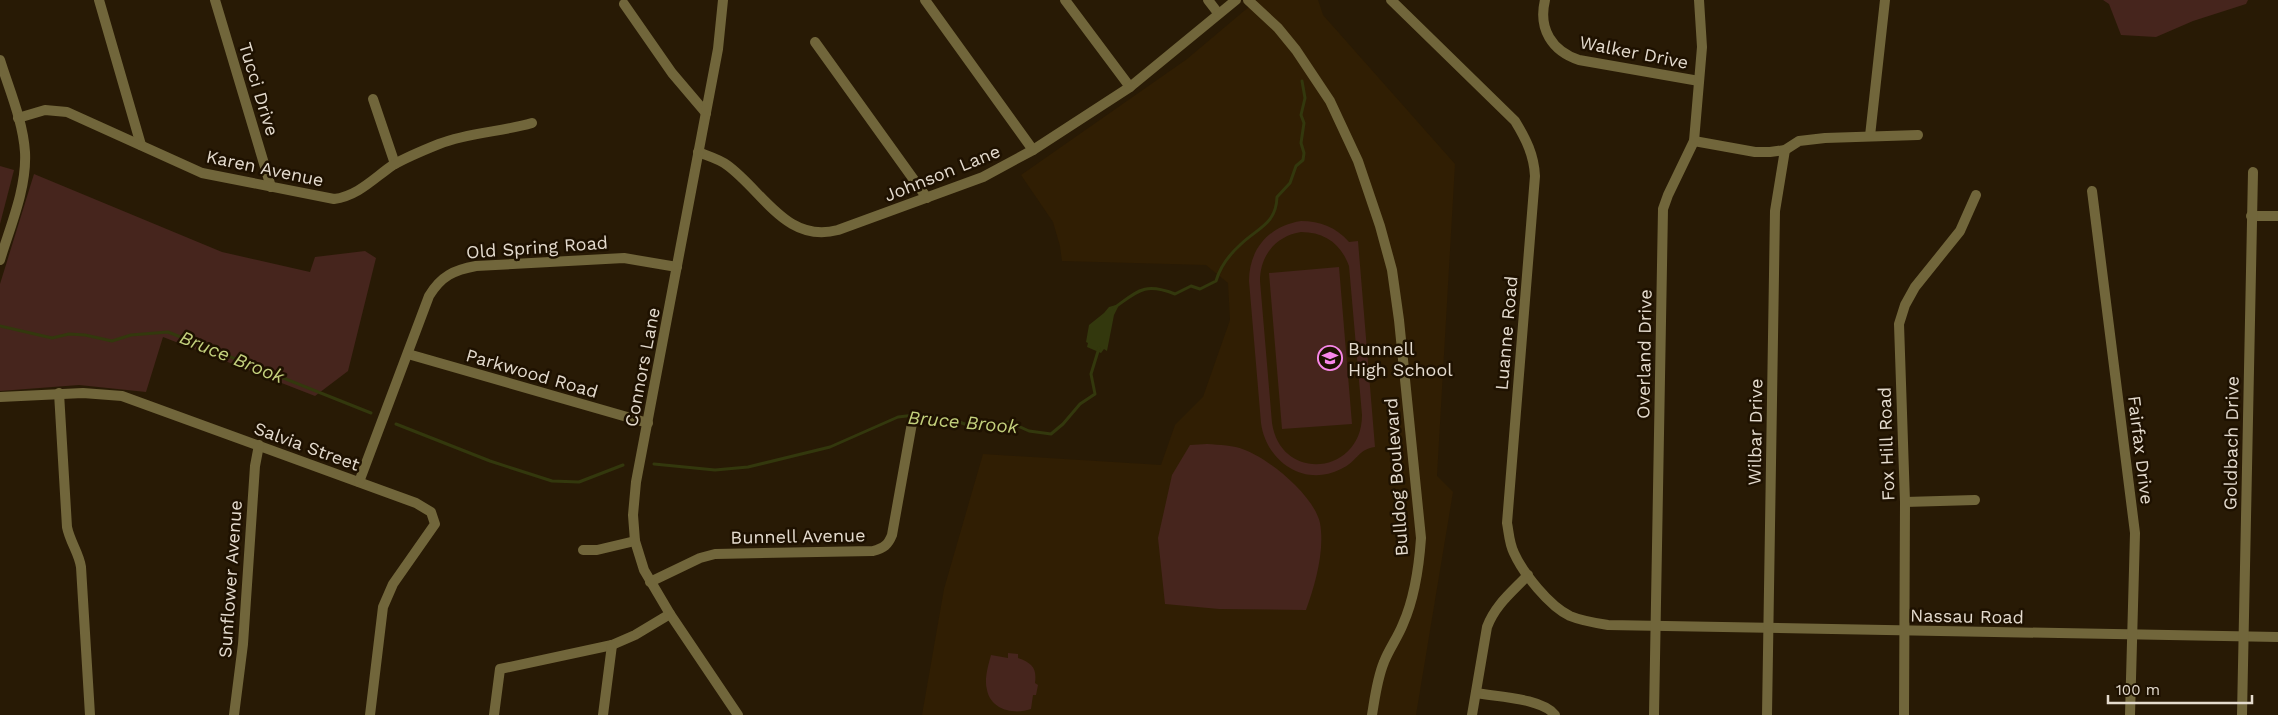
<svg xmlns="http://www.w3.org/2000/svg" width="2278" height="715" viewBox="0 0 2278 715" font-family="'Work Sans',sans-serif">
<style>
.built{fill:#301e03}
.green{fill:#46251d;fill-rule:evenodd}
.water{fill:#33380d}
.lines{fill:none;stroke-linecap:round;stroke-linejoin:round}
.stream{stroke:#33380d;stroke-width:3}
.minor{stroke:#71663b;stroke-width:10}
.tertiary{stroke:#71663b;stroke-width:10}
.labels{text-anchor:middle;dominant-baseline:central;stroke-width:5;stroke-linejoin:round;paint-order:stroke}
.street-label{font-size:18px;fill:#e4dbce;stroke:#1e1100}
.poi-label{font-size:18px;fill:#e4dbce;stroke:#1e1100;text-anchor:start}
.water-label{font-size:19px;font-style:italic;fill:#c3d07c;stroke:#1e1100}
</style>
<rect width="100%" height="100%" fill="#281a05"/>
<path class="built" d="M1257,0H1318L1323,15L1455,164L1437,476L1453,492L1416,715H922L944,589L983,454L1161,465L1175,425L1203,397L1230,320L1228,283L1206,265L1062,261L1060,246L1053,222L1021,175L1187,59Z"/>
<g class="green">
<path d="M2103,0H2248L2246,4L2193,21L2156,37L2121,35L2109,4Z"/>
<path d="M0,166L14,170L0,224Z"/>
<path d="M34,174L222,252L310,272L315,257L365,251L376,258L348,371L315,396L163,337L146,392L79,385L0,391V284Z"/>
<path d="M1301,221C1320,221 1336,227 1349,242L1358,241L1375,447C1358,449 1357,462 1341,469C1304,488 1266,461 1261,423L1249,281C1249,249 1269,226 1301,221ZM1301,232C1325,232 1341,244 1349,266L1362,415C1362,475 1281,483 1272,423L1260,281C1260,255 1276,236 1301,232Z"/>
<path d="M1339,267L1352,424L1282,429L1269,273Z"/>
<path d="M1207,444C1220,445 1233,445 1245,450C1271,460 1314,496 1320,523C1325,551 1315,585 1306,610L1219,609L1165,604L1158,538L1172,475L1190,445Z"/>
<path d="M1008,653L1018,654V658C1032,663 1037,668 1035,683L1038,685L1036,695H1033L1031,709C1014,715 991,710 987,690C984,680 988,666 991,655L1008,658Z"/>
</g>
<path class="water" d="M1116,305L1118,307L1114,315L1107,351L1104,349L1101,353L1087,347L1088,343L1086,342L1089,325L1104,313L1109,307Z"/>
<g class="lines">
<g class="stream">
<path d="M1114,308C1138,291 1144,282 1175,294L1191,286L1200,289L1216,281C1220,267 1229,255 1240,245C1257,228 1276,225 1277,197L1290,183L1296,166L1303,160L1304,153L1301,143L1304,123L1301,115L1305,98L1302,81"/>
<path d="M0,326L52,338L69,334L85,335L112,341L131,335L168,332L371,413"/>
<path d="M396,424L490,461L552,481L579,482L623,465"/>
<path d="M654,464L715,470L748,467L830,447L898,417L915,415L946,417L970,426H995L1009,422L1029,431L1051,434L1063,424L1080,404L1095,394L1091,374L1099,348"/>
</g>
<g class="minor">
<path d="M99,0L141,145"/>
<path d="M215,0L271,187"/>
<path d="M925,0L1033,150"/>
<path d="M1065,0L1130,87"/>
<path d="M1208,0L1218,13"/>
<path d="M1248,0L1278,28L1296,50L1330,101L1358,161L1380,226L1392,270L1399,320L1421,538C1419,567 1415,597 1403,624C1398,637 1389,649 1384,662C1377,679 1375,697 1372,715"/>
<path d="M1391,0L1515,121C1526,139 1534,155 1535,176L1507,523C1509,533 1509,543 1514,553C1523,573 1549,606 1570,616C1582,621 1595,623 1608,625L2278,637"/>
<path d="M1545,0C1538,29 1552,51 1579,60L1699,81"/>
<path d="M624,4L672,73L706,113"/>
<path d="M815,42L927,198"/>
<path d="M0,60C9,89 23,121 25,152C27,188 10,227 0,260"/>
<path d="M373,99L395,164"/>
<path d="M18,118L45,110L67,112L202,173L334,199C358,196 374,178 393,165C407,157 424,150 439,144C469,132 502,132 532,123"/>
<path d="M1870,136L1885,0"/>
<path d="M1694,141L1755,152H1770L1785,150L1799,141L1825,138L1918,135"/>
<path d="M698,152C708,156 719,159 727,165C763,191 786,244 838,230L983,177L1033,150L1130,87L1236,0"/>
<path d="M2092,191L2135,533L2130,715"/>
<path d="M2251,216H2278"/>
<path d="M408,354L648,423"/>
<path d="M59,393L67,527C70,542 79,553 81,567L90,715"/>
<path d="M0,397L83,393L122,396L416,503L431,512L435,524L393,584L383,607L370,715"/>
<path d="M359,482L429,296C441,276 454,270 476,266L624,258L677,267"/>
<path d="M1905,502L1975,500"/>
<path d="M583,550H597L635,541"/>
<path d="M650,582L700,558L715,554L873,551C884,548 888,545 892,535L912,423"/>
<path d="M1476,693C1497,697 1542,698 1555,715"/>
<path d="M234,715L243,644L255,466L259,445"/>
<path d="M494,715L500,669L612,645L635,635L670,614"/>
<path d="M603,715L612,645"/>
<path d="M1472,715L1487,627C1495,605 1512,592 1528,575"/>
<path d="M1654,715L1663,209L1668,195L1694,141L1702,47L1699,0"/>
<path d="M1767,715L1775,211L1785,150"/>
<path d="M1904,715L1905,502L1899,324L1905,305L1915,287L1960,231L1976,195"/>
<path d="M2242,715L2253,172"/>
</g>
<path class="tertiary" d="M723,0L718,49L636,482L633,515L635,541L644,570L670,614L738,715"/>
</g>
<defs>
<symbol id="school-ring" viewBox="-11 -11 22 22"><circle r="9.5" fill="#1e1100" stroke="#f987e9" stroke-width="1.5"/><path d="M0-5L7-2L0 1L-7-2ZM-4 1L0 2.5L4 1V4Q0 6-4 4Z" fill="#f987e9"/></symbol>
</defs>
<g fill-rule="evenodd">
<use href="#school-ring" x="1316" y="344" width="28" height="28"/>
</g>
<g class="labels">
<g class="street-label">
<text transform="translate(1634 52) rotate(11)">Walker Drive</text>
<text transform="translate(259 89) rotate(73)">Tucci Drive</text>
<text transform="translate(265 168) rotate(12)">Karen Avenue</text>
<text transform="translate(942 173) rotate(-22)">Johnson Lane</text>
<text transform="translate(537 247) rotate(-4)">Old Spring Road</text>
<text transform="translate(1506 333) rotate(-85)">Luanne Road</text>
<text transform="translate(1644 354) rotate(-89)">Overland Drive</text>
<text transform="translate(642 367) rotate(-79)">Connors Lane</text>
<text transform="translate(532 373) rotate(16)">Parkwood Road</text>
<text transform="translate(1755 432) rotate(-89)">Wilbar Drive</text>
<text transform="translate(2231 443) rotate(-89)">Goldbach Drive</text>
<text transform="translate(1886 444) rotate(-92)">Fox Hill Road</text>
<text transform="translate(307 446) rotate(20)">Salvia Street</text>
<text transform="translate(2141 450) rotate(83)">Fairfax Drive</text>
<text transform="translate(1396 477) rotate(-94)">Bulldog Boulevard</text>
<text transform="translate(798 536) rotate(-1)">Bunnell Avenue</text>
<text transform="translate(230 579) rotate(-86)">Sunflower Avenue</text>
<text transform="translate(1967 616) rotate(1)">Nassau Road</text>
</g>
<g class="poi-label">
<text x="1348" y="348">Bunnell<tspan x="1348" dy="21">High School</tspan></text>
</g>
<g class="water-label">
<text transform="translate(232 357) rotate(22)">Bruce Brook</text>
<text transform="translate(963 422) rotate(5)">Bruce Brook</text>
</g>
</g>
<path d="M2108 695v8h144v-8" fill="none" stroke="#e4dbce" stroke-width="2.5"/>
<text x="2116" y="695" font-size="15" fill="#e4dbce" stroke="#1e1100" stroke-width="4" paint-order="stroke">100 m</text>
</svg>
